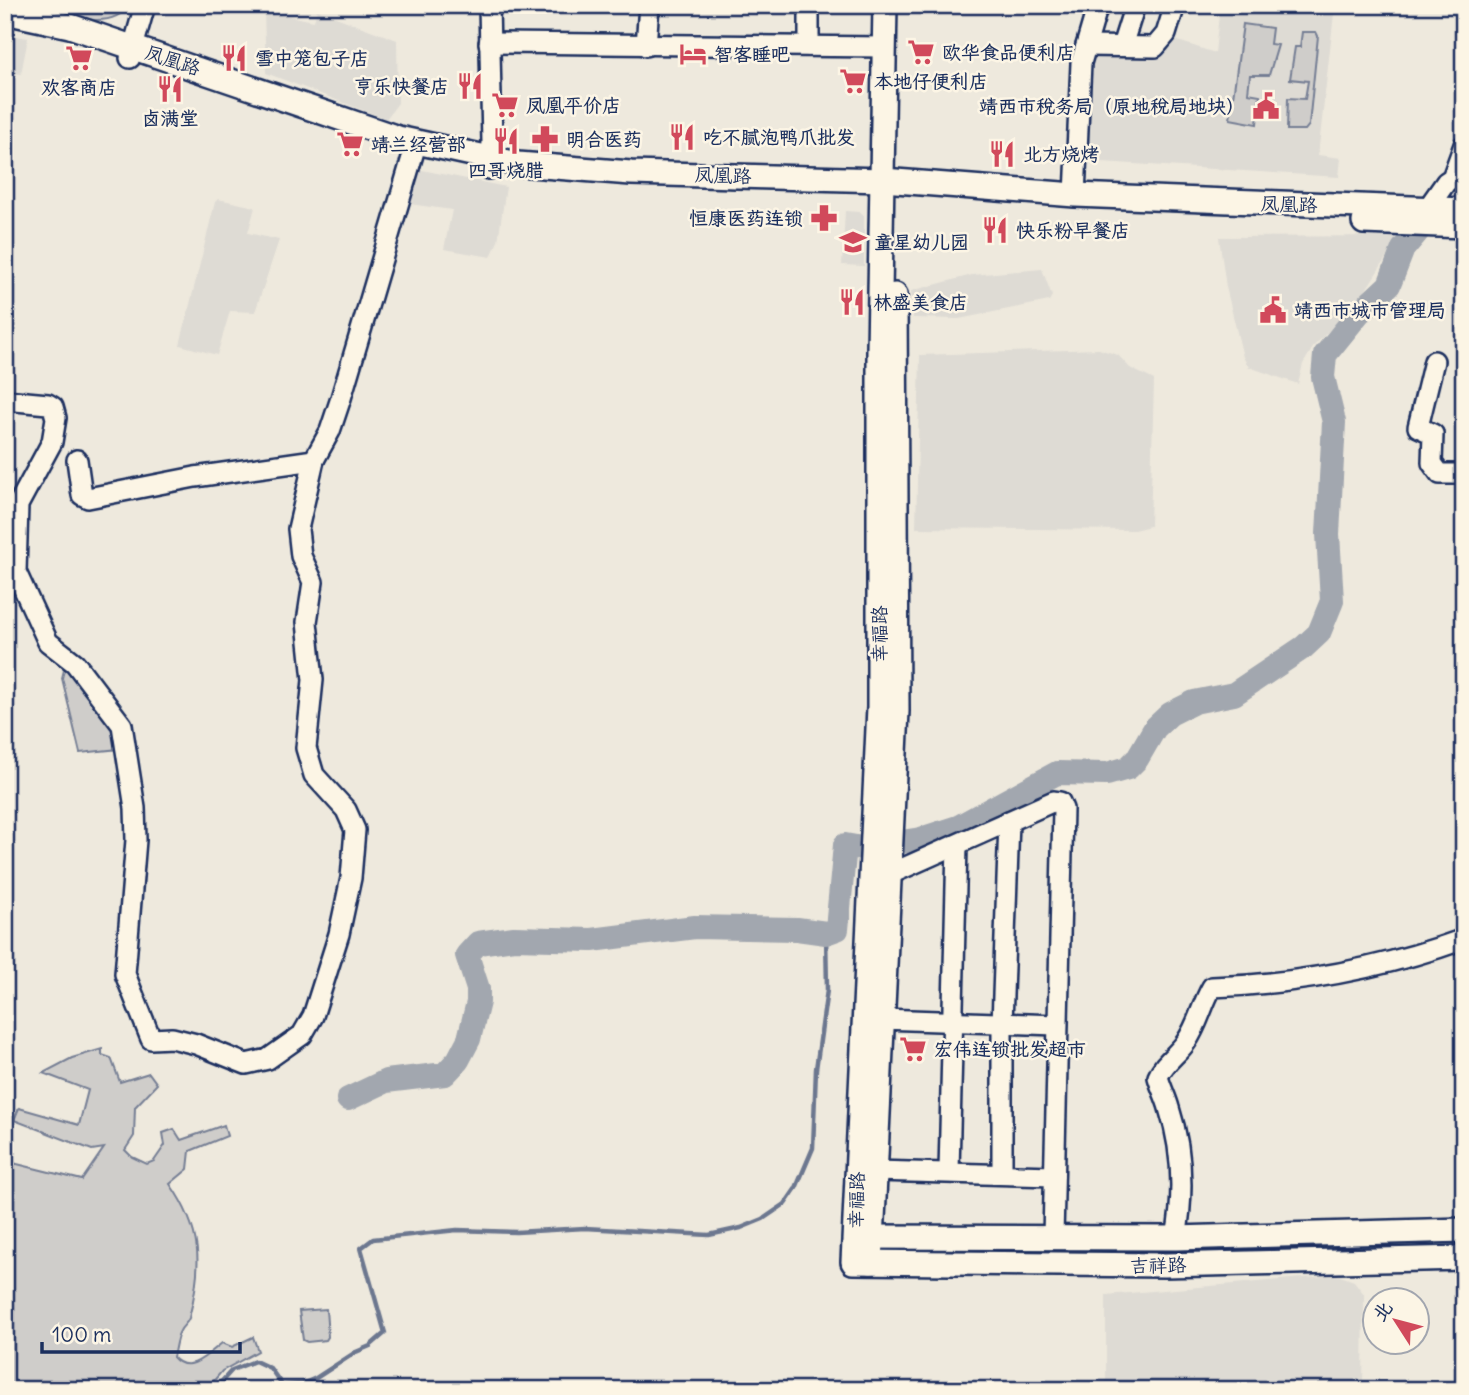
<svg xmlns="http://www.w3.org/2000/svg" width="1469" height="1395" viewBox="0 0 1469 1395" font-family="Delius,'LXGW WenKai TC',sans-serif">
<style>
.built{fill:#dedbd4}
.green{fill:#cfcdca;stroke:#757e94;stroke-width:2}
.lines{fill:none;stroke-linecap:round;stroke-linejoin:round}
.stream{stroke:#6c778f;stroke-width:4.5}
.river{stroke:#a2a7af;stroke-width:24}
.minor-casing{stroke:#1b2f5e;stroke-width:24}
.major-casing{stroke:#1b2f5e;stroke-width:28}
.minor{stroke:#fcf5e5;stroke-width:19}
.major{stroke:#fcf5e5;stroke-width:23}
.labels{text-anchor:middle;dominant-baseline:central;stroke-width:5;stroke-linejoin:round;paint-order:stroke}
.poi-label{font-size:19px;font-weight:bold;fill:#1b2f5e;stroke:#fcf5e5;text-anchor:start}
.street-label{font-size:19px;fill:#1b2f5e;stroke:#fcf5e5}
</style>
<rect width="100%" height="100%" fill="#eee9dd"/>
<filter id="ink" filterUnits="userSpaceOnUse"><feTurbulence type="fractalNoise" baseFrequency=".0143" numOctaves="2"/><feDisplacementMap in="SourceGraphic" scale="14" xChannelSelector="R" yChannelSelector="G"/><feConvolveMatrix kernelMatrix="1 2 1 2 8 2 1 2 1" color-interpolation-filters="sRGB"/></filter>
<g filter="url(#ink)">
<g class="built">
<path d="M1220,5H1335L1318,155L1341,158L1339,177L1086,161L1087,56L1159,51L1167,49L1172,39L1215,53Z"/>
<path d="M317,10L397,40L398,103L386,119L266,73L264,11L314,21Z"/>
<path d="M11,35L28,38L21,74L5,72Z"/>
<path d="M417,169L506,187L498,241L491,257L444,249L452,210L403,203Z"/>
<path d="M218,199L255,207L248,233L279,240L255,312L230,311L217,355L180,345L215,202Z"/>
<path d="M845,211L859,212L864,216V266L842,265Z"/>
<path d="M1400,236L1360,299L1314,346L1303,364L1298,384L1249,367L1243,357L1226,287L1219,237Z"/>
<path d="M1042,269L1052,296L1049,301L959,319L913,318L911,291L972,275Z"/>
<path d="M1099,349L1118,355L1130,368L1154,380L1150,526L1134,530L916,528L920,355Z"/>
<path d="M1338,1275L1354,1281L1364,1294L1363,1390H1106V1295Z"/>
</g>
<g class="green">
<path d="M34,5H129C109,35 62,12 34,5Z"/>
<path d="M1243,24L1272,28L1270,44L1278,45L1269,75H1250L1248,93L1260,95L1257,124L1230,119Z"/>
<path d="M1302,32H1316L1318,36L1309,125L1305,130H1287L1288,98L1305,99L1308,81L1290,79L1295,47H1300Z"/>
<path d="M72,668L108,708L119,749L80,753L62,678L64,670Z"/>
<path d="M102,1049V1055L111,1058L120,1082L149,1073L157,1084L135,1107L134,1136L125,1150L132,1157L147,1164L154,1161L165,1145L163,1133L174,1129L181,1140L224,1125L227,1136L190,1151L188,1169L170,1184C202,1230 203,1264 189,1318C187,1324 183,1325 180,1331C176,1338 175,1349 173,1357C189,1376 209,1353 222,1343L232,1347L253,1337L258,1351L222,1371L206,1390H5V1161L82,1180L104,1148L92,1150L14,1120L19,1108L79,1125L88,1090L43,1073L72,1058Z"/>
<path d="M326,1309L328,1337L326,1340L307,1342L303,1340L299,1311Z"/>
</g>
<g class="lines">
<path class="stream" d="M214,1390L232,1370L255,1361L270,1368L282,1385L302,1384L316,1378L356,1352L370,1346L385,1333L361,1248L373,1239L457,1230L516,1232L585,1228L709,1235L741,1228L763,1219L785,1204L796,1188L813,1148L816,1069L827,990L826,933"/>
<path class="river" d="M348,1099L386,1081L445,1074L458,1060L469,1039L478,1002V989L467,955L478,943L514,938L592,940L695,927L797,929L826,933L837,929L845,845L862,848L921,839L958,827L1057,773L1107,774L1128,768L1137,759L1155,728L1170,714L1194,702L1234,694L1304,647L1319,633L1332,601L1328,534L1334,422L1323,377L1325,355L1359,313L1389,285L1403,249L1435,211"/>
<defs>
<g id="minor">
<path d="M489,5L492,143L489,169"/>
<path d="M489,43L885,47"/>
<path d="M646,46L649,5"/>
<path d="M809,46V5"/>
<path d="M1086,46L1155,47L1166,34L1175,5"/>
<path d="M1122,46L1135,5"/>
<path d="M130,58L145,5"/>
<path d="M1075,195L1081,63L1098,5"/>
<path d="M1427,209L1446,182L1452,178L1464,145"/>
<path d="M1434,361L1418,427L1433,434L1432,463L1440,474H1464"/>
<path d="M5,400L48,404L53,407L56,418L52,442L18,505L16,572L48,642L75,663L122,725L135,808L136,840L125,974L151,1039L172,1038L196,1044L246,1064L268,1059L302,1035L313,1016L339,934L351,878L355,830L346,810L314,775L306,748L313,680L307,622L313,582L301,556L298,529L314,460"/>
<path d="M77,460L82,495L88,498L195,477L314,460L330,431L341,398L414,151"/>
<path d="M888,875L1054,801L1060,802L1063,809L1053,1237"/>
<path d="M881,1019L1056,1025"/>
<path d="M875,1171L1054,1176"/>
<path d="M949,1171L957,845"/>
<path d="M1002,1173V1024L1009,821"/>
<path d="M1176,1238C1184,1194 1183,1151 1169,1108C1166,1097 1161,1088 1158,1077C1164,1062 1177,1055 1186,1042C1198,1025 1202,1004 1212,987C1300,984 1381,969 1464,939"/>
</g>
<g id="major">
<path d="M885,5L879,350V707L853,1262L1164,1265L1464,1258"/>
<path d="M5,12L70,26L398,138L518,164L631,173L883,180L1075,195L1464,210"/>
<path d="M1364,222L1464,226"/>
<path d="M858,1237L1176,1238L1464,1230"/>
<path d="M871,1262L897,711L895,295"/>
</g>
</defs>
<use href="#minor" class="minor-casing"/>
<use href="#major" class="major-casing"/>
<use href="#minor" class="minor"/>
<use href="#major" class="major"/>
</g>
</g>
<defs>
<symbol id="supermarket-bare" viewBox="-9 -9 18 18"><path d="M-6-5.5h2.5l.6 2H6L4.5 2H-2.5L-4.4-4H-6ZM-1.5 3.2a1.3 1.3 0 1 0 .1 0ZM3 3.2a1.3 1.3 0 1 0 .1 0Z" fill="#d1495b" stroke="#fcf5e5" stroke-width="2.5" paint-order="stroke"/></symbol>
<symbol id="hotel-bare" viewBox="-9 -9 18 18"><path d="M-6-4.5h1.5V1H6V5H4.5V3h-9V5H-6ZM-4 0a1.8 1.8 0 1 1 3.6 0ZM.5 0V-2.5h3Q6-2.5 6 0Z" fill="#d1495b" stroke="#fcf5e5" stroke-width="2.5" paint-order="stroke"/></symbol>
<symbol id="restaurant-bare" viewBox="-9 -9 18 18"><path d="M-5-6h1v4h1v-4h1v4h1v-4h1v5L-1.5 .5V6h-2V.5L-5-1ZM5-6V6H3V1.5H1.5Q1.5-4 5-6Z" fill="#d1495b" stroke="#fcf5e5" stroke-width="2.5" paint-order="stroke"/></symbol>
<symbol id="civic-bare" viewBox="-9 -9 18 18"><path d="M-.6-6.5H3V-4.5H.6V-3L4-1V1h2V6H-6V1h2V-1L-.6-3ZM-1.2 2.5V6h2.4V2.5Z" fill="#d1495b" stroke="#fcf5e5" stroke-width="2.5" paint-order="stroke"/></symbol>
<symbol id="pharmacy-bare" viewBox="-9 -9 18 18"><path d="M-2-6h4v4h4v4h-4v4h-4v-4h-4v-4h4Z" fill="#d1495b" stroke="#fcf5e5" stroke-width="2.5" paint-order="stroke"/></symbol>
<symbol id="school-bare" viewBox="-9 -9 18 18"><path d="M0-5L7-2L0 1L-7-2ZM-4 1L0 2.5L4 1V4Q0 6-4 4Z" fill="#d1495b" stroke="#fcf5e5" stroke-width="2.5" paint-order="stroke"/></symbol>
</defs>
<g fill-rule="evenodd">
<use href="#supermarket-bare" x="902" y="33" width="38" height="38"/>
<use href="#hotel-bare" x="674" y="35" width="38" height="38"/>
<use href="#supermarket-bare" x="60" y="39" width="38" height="38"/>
<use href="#restaurant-bare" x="215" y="39" width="38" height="38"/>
<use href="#supermarket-bare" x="834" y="62" width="38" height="38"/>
<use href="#restaurant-bare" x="451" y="67" width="38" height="38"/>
<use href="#restaurant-bare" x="151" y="70" width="38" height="38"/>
<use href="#supermarket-bare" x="486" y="86" width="38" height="38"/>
<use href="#civic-bare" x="1247" y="87" width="38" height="38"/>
<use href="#restaurant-bare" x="663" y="118" width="38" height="38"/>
<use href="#pharmacy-bare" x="526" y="120" width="38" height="38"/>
<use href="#restaurant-bare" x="487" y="122" width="38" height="38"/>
<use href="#supermarket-bare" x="331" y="125" width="38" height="38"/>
<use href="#restaurant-bare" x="983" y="135" width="38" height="38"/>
<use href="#pharmacy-bare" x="805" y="199" width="38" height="38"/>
<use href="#restaurant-bare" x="976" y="211" width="38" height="38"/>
<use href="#school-bare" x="834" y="223" width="38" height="38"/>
<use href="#restaurant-bare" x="833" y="283" width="38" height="38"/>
<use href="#civic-bare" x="1254" y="291" width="38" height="38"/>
<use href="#supermarket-bare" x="894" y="1030" width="38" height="38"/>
</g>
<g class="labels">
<g class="poi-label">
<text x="942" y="52">欧华食品便利店</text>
<text x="714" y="54">智客睡吧</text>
<text x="255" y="58">雪中笼包子店</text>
<text x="874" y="81">本地仔便利店</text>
<text x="449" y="86" text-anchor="end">亨乐快餐店</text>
<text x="79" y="87" text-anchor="middle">欢客商店</text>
<text x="526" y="105">凤凰平价店</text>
<text x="1245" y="106" text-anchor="end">靖西市税务局（原地税局地块）</text>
<text x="170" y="118" text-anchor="middle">卤满堂</text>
<text x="703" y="137">吃不腻泡鸭爪批发</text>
<text x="566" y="139">明合医药</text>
<text x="371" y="144">靖兰经营部</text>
<text x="1023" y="154">北方烧烤</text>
<text x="506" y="170" text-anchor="middle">四哥烧腊</text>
<text x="803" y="218" text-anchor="end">恒康医药连锁</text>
<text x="1016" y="230">快乐粉早餐店</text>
<text x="874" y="242">童星幼儿园</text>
<text x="873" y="302">林盛美食店</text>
<text x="1294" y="310">靖西市城市管理局</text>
<text x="934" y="1049">宏伟连锁批发超市</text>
</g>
<g class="street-label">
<text transform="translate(173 60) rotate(18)">凤凰路</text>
<text transform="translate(723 175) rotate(2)">凤凰路</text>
<text transform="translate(1289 204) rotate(2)">凤凰路</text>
<text transform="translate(879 634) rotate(-90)">幸福路</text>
<text transform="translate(856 1200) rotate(-88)">幸福路</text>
<text transform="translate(1158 1265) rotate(-1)">吉祥路</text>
</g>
</g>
<rect width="1469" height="1395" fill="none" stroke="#fcf5e5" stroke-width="28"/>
<rect x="14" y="14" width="1441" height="1367" fill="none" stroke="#1b2f5e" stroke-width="2.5" filter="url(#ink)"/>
<g transform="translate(1396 1321) rotate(306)"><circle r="33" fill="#fcf5e5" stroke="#a2a6af" stroke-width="2"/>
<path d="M0-5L12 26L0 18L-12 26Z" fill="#d1495b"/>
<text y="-10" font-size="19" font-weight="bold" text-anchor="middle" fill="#1b2f5e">北</text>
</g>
<path d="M42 1342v10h198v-10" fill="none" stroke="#1b2f5e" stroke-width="3.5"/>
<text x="52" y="1342" font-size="21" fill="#1b2f5e" stroke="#fcf5e5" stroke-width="5" paint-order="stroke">100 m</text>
</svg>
